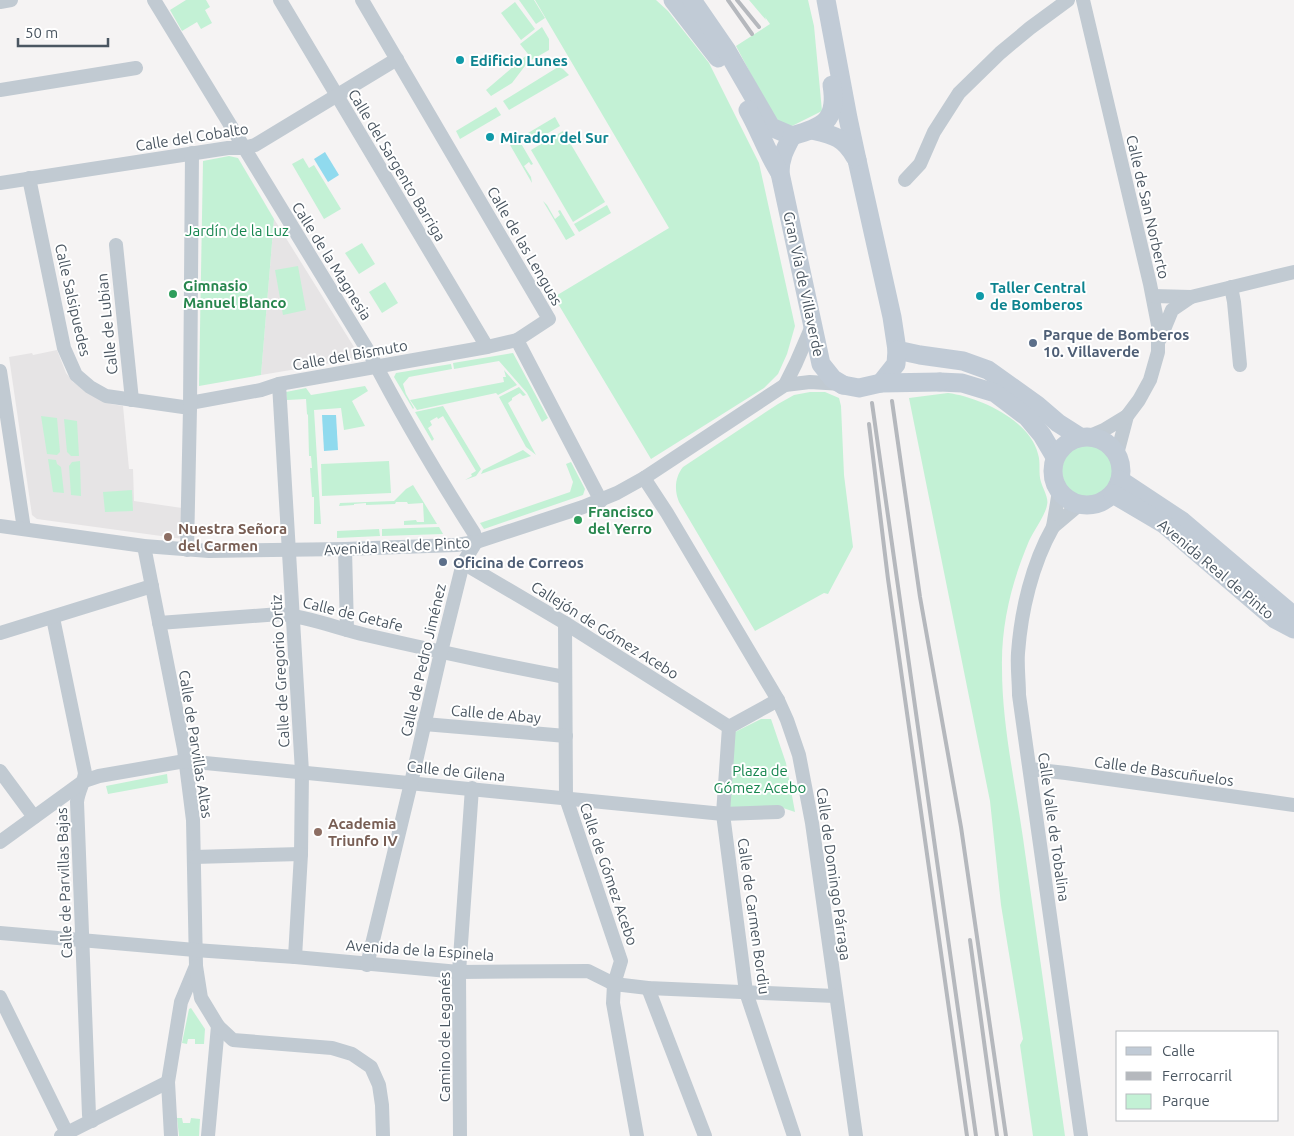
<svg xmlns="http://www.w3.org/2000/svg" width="1294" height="1136" viewBox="0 0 1294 1136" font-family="Ubuntu,sans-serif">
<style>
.education{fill:#e6e4e5}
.green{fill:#c3f1d5}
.water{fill:#90daee}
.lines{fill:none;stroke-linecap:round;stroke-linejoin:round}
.street{stroke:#c1cad2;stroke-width:14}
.secondary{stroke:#c1cbd6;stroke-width:19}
.rail{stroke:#b5b8bd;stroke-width:4}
.secondary-bridge{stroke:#c1cbd6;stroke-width:19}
.culture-dot{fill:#0f9aa8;stroke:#fff;stroke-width:2}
.leisure-dot{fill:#2e9e5b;stroke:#fff;stroke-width:2}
.service-dot{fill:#5c6f8a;stroke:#fff;stroke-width:2}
.education-dot{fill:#8d6e63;stroke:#fff;stroke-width:2}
.labels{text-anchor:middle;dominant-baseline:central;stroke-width:4;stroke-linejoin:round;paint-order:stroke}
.culture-label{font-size:15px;font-weight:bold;fill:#0d838f;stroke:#fff;text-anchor:start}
.street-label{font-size:15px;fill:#4a5661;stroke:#fff}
.park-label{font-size:15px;fill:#17864f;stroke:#fff}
.leisure-label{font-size:15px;font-weight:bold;fill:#27864d;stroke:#fff;text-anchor:start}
.service-label{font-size:15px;font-weight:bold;fill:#4e5e75;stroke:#fff;text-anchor:start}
.education-label{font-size:15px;font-weight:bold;fill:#785e54;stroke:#fff;text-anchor:start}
</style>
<rect width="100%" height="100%" fill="#f5f3f3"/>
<g class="education">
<path d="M274,219L354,347L356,359L261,375Z"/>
<path d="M57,350L66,373L73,382L91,395L111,404L123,406L129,469H133L134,501L182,508L183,539L37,519L32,515L9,357L32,353L33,355Z"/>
</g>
<g class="green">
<path d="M186,0H206L210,7L205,10L212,23L201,29L197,22L182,31L170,10Z"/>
<path d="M519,0H534L545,18L536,24Z"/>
<path d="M535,0H656L668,11L709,63L759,163L795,326L787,354L778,374L764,388L651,459L554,297L669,228Z"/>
<path d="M749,0H808L814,26L822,111L790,127L774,118L736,46L770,24L765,17L766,20Z"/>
<path d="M515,2L535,29L521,40L501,13Z"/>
<path d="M542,27L549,39V50L528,62L512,83L491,96L486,90L528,54L520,44Z"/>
<path d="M558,67L563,69L569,75L509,110L503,101Z"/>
<path d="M496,107L501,115L460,139L456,131Z"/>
<path d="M555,117L560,126L528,145L523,136Z"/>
<path d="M563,131L605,202L573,222L531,150Z"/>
<path d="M519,140L533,164L531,165L529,162L524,166L531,177L532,183L510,145Z"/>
<path d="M229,156L238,158L274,219L261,375L199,386L203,161Z"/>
<path d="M303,158L309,168L314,165L341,209L324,219L292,164Z"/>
<path d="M543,201L547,205L555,219L560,215L558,211L560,210L575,235L566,240Z"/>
<path d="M607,205L611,213L579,232L574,224Z"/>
<path d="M362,243L375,264L359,274L345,253Z"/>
<path d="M298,266L306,310L283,315L275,270Z"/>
<path d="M385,282L398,303L382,313L369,292Z"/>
<path d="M513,353L548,418L542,422L527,393L499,361L454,369L453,363Z"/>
<path d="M451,364L452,369L409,377L403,384L406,394L414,408L413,409L394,377L396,373Z"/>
<path d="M504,370L517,385L498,395L496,393L417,410L410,400L504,382L503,377H506Z"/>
<path d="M365,386L368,391L352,401L365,426L344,430L341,408L314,410L321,524H314V497H312L310,468H312L311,456H309L308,415L307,414L306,399L287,400L286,392L306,388L311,395Z"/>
<path d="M519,387L526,395L523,396L520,393L512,398V400L508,403L536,455L526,447L499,397Z"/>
<path d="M810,392H825L839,398L841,406L844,475L853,547L828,594L824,593L755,631L679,502C674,490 675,477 683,467L778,404L794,395Z"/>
<path d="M948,393C979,397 1030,420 1038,454C1041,463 1038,473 1041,482C1043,489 1049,498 1047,505C1046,514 1033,532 1029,541C1012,581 1001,624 1002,668C1002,725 1015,782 1023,838C1037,937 1051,1037 1065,1136H1033L1020,1045L1023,1039L1001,905L990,801L909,398Z"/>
<path d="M443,406L481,469L476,476L465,480L472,476L471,474L476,471L443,416L438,419L437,417L430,421L432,425L428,428L434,439L432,441L415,412Z"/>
<path d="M41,416L57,418L60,452L57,455L47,454Z"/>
<path d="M64,419L77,421L79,456H71L67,452Z"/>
<circle cx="1089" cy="471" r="27"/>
<path d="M523,450L531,456L481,474L483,470Z"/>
<path d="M48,459L56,460L57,464L61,467L64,493L53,492Z"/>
<path d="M80,461L81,496L71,495L69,466L72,462Z"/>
<path d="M389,461L391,493L322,496L321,464Z"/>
<path d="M571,462L585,489L583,495L484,529L480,523L570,492L573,482L566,464Z"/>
<path d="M413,485L437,524L404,525V521L416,520L417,522H424L423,503L408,504L407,502H396L395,504L366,505V503L354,504V505L339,506L340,503L394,501L406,489Z"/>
<path d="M132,490L133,511L105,512L103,492Z"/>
<path d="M439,527L443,534L382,536V529Z"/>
<path d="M379,529L380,536L337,538V531Z"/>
<path d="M761,719H771L786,763L795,812L780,807H730L733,733Z"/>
<path d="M167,774L168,783L108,794L106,786Z"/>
<path d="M191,1008L205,1029L204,1044H195V1039H188L187,1044L182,1043L189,1009Z"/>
<path d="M177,1118H182L183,1123H190L191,1118L200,1119L199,1136H179Z"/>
</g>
<g class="water">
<path d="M325,152L339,175L328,182L314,159Z"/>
<path d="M322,415H336L338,450L324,451Z"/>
</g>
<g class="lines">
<g class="street">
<path d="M154,0L370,354C402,416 437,475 474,533L476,542"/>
<path d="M280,0L487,347"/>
<path d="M1083,0L1150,284L1158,325V352L1150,380L1139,400L1127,416L1117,454"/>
<path d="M0,2L11,0"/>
<path d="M0,90L136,68"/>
<path d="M29,178L64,348L76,375L90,387L106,396L190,408L187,550"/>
<path d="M905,180L920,164L934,132L959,93L1000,53L1030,28L1068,0"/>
<path d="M0,183L228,148H244L255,145L397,59"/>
<path d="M116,245L132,400"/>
<path d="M1231,287L1234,302L1240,365"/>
<path d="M1153,296L1191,297L1294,272"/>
<path d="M1160,339L1172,310L1191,297"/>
<path d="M517,340L601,501"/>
<path d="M0,371L24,529"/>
<path d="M279,384L302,772L301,854L295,957"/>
<path d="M785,385L796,363L812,326"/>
<path d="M190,403L261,390L279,384L487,347L517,340L549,319L362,0"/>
<path d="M190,408L192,153"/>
<path d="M1090,436L1104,430L1127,416"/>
<path d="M644,478L667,513L778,700L787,720L799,755L812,823L856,1136"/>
<path d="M1059,491L1053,527L1079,505"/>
<path d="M0,526L144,546L209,551L345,549L456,545L476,542L583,507L617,493L644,478L785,385L810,382L842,384"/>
<path d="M1053,527C1032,564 1021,611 1018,653C1017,667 1019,681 1019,695L1081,1136"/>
<path d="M144,546L184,749L193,820L196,966L181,1002L168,1082L171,1136"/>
<path d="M345,549L347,630"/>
<path d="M463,563L565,623L729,727"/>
<path d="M53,618L85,773C84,783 78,791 77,802L89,1115L92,1121"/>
<path d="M159,623L280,614C309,617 337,628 366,635C432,650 498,665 565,677"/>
<path d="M565,623L566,798L621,961L614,984L613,1003L637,1136"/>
<path d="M0,633L152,586"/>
<path d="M424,724L566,736"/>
<path d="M729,727L723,814L746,992L794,1136"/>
<path d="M729,727L778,700"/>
<path d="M1030,769L1066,773L1294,805"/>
<path d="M0,771L34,817"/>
<path d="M0,842L84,781L99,776L185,761L723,814L778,812"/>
<path d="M194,857L301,854"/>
<path d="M0,933L195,950L295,957L459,972L588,971L614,984L648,988L835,996"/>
<path d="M367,965L411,783L441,652L463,563L476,542"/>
<path d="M196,966L201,998L218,1026L208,1136"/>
<path d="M648,988L705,1136"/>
<path d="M0,997L67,1133"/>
<path d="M218,1026L233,1040L332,1048L352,1054L371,1067L379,1085L382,1105L383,1136"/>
<path d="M61,1136L168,1082"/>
<path d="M460,1136L459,972L472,788"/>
</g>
<g class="secondary">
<path d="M673,0L718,58"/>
<path d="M692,0L727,51L771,127L792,136C785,149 780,158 780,173L821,364L833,379L843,385"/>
<path d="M748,110C760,131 767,153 780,173"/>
<path d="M857,160L892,317L897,350L920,355L963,361L988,370L1037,405L1058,423L1080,437"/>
<path d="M940,382L962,383L995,393L1027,417L1042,435L1055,457"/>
<circle cx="1087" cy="471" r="34"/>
<path d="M1120,480L1182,521L1294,616"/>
<path d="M1113,494L1164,524L1275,619L1294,629"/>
</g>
<g class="rail">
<path d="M728,0L752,34"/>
<path d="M737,0L759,27"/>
<path d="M892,401L920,597L961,827L1006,1136"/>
<path d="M872,403L976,1136"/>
<path d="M869,424L888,579L967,1136"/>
<path d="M970,940L997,1136"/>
</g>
<g class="secondary-bridge">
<path d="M826,0L848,118L857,160"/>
<path d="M812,130C833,135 844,137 855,157"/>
<path d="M792,136C823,127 838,121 832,85"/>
<path d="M881,383L896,364L897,350"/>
<path d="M843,385L859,388L881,383L940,382"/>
</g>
</g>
<g class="culture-dot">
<circle cx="460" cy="60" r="5"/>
<circle cx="490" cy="137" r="5"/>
<circle cx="980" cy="296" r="5"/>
</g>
<g class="leisure-dot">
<circle cx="173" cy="294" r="5"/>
<circle cx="578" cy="520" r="5"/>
</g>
<g class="service-dot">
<circle cx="1033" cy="343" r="5"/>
<circle cx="443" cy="562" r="5"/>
</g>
<g class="education-dot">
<circle cx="168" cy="537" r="5"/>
<circle cx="318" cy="832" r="5"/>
</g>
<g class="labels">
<g class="culture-label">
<text x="470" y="60">Edificio Lunes</text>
<text x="500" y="137">Mirador del Sur</text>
<text x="990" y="287">Taller Central<tspan x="990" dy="17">de Bomberos</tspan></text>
</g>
<g class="street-label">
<text transform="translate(192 137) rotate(-9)">Calle del Cobalto</text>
<text transform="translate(397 165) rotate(59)">Calle del Sargento Barriga</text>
<text transform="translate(1148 207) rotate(77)">Calle de San Norberto</text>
<text transform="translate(525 246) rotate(60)">Calle de las Lenguas</text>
<text transform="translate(332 261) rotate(58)">Calle de la Magnesia</text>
<text transform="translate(804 284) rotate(78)">Gran Vía de Villaverde</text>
<text transform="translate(73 300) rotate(77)">Calle Salsipuedes</text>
<text transform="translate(107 324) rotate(-96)">Calle de Lubian</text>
<text transform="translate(350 355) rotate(-10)">Calle del Bismuto</text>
<text transform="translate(397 546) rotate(-3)">Avenida Real de Pinto</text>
<text transform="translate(1216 569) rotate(40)">Avenida Real de Pinto</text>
<text transform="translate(353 614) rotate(14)">Calle de Getafe</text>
<text transform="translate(605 630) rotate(32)">Callejón de Gómez Acebo</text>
<text transform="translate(423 660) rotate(-77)">Calle de Pedro Jiménez</text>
<text transform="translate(280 671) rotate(-93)">Calle de Gregorio Ortiz</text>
<text transform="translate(496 714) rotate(5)">Calle de Abay</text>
<text transform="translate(196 744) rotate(81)">Calle de Parvillas Altas</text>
<text transform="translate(456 771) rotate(6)">Calle de Gilena</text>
<text transform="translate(1164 771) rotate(8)">Calle de Bascuñuelos</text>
<text transform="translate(1054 827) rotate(82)">Calle Valle de Tobalina</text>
<text transform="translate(609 874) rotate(71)">Calle de Gómez Acebo</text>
<text transform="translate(834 874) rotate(82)">Calle de Domingo Párraga</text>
<text transform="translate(64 883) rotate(-92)">Calle de Parvillas Bajas</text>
<text transform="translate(754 916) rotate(82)">Calle de Carmen Bordiu</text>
<text transform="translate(420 950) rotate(4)">Avenida de la Espinela</text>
<text transform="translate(444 1037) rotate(-90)">Camino de Leganés</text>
</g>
<g class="park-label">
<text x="237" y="230">Jardín de la Luz</text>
<text x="760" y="770">Plaza de<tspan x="760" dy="17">Gómez Acebo</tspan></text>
</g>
<g class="leisure-label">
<text x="183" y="285">Gimnasio<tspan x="183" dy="17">Manuel Blanco</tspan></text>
<text x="588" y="511">Francisco<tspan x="588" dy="17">del Yerro</tspan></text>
</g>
<g class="service-label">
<text x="1043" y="334">Parque de Bomberos<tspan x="1043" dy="17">10. Villaverde</tspan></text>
<text x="453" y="562">Oficina de Correos</text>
</g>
<g class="education-label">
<text x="178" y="528">Nuestra Señora<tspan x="178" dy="17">del Carmen</tspan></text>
<text x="328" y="823">Academia<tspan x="328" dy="17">Triunfo IV</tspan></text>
</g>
</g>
<rect x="1116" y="1031" width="162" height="90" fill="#ffffff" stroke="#b7bbc0"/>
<rect x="1126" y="1047" width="25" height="8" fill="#c1cbd6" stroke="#b7bbc0"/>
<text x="1162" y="1056" font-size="15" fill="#4a5661">Calle</text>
<rect x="1126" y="1072" width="25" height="8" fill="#b5b8bd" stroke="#b7bbc0"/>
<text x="1162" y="1081" font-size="15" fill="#4a5661">Ferrocarril</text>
<rect x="1126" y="1094" width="25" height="15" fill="#c3f1d5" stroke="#b7bbc0"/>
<text x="1162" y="1106" font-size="15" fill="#4a5661">Parque</text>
<path d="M18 38v8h90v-8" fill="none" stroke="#4a5661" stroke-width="2.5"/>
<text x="25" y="38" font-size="15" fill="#4a5661" stroke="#ffffff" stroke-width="4" paint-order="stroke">50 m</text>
</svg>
